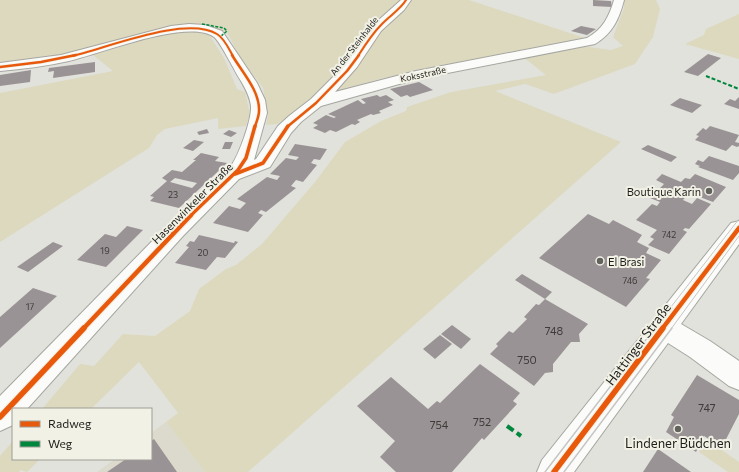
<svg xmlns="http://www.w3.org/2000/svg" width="739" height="472" viewBox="0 0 739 472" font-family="Commissioner,sans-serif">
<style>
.built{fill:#dbdacc}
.green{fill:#dcd9bf}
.building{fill:#9a9396;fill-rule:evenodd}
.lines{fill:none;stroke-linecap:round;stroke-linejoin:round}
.minor-casing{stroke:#a6a6a1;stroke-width:2}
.minor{fill:#fbfbfa;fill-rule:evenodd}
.tram-far1{stroke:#c6c6c4;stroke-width:1}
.tram{stroke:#c6c6c4;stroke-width:1.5}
.quiet-far2{stroke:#00873e;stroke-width:1.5;stroke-dasharray:3 1.5;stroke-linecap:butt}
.quiet-far1{stroke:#00873e;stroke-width:2;stroke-dasharray:4 2;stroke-linecap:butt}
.quiet{stroke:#00873e;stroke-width:4;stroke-dasharray:8 4;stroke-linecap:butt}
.cycleway-far4-casing{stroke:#f2f1e6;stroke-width:3.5}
.cycleway-far3-casing{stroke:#f2f1e6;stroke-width:4}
.cycleway-far2-casing{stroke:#f2f1e6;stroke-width:5.5}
.cycleway-far1-casing{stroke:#f2f1e6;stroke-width:7}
.cycleway-casing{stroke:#f2f1e6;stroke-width:8}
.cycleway-far4{stroke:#e8590c;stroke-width:2}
.cycleway-far3{stroke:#e8590c;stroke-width:2.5}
.cycleway-far2{stroke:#e8590c;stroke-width:3.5}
.cycleway-far1{stroke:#e8590c;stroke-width:4.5}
.cycleway{stroke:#e8590c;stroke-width:5.5}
.poi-dot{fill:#63635e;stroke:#f2f1e6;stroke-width:1.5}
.labels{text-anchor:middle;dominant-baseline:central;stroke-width:4;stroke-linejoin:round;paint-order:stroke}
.far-street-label{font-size:9px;fill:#1f1e1a;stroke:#f2f1e6}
.number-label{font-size:9px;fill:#3e3b39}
.poi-label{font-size:11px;fill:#1f1e1a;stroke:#f2f1e6;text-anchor:end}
.street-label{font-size:11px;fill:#1f1e1a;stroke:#f2f1e6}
.near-number-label{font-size:11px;fill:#3e3b39}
.near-street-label{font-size:13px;fill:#1f1e1a;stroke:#f2f1e6}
.near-poi-label{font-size:13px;fill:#1f1e1a;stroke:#f2f1e6}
</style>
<rect width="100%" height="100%" fill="#e2e2dc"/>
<path class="built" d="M166,422L205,472H97L115,459H151V433Z"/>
<g class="green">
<path d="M0,0H469L588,39L545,48L442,65L376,80L309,100L286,119L277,124L266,125L268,115L263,88L239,56L227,32L197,26L72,54L0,63Z"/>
<path d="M624,0H656L660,9L653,37L635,64L554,94L525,84L495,91L621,142L248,472H205L166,422L178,413L139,362L91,409H42L80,364L94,366L123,334L155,336L190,311L199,289L226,269L236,265L262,244L315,182L345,142L381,121L406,111L407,107L451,92L546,75L523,57L582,46L611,50L623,46L613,37L624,8Z"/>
<path d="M739,14V59L685,44L704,35L706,29Z"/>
<path d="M181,31H197L208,33L224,58L237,89L245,92L250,114L246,126L218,129V118L165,129L157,135L149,148L0,242V93L113,71L93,55L163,34Z"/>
<path d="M706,439L739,462V472H728L699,452Z"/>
<path d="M13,441V459H40L27,472L21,470L19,472H0V456Z"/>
</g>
<g class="building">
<path d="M593,0L611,1L612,7L593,6Z"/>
<path d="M581,26L596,29L587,35L571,31Z"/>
<path d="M708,54L721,58L698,76L684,72Z"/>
<path d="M95,62V72L53,78L54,71L48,72L49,68Z"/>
<path d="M31,70L30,82L0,86V75Z"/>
<path d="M419,82L433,90L410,97L407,95L401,97L390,89Z"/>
<path d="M377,95L380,97L386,95L394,100L388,102L393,105L379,111L381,113L373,115L371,114L357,120L360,122L355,125L352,124L336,132L330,130L325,133L313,128L318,125L313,123L326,115L334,118L336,117L328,114L358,100L363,104L366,103L361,99Z"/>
<path d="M739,97V109L724,104L730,99L735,101Z"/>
<path d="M680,98L702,105L692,113L670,105Z"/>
<path d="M710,126L739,135L735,142L739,143V146L737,147L732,145L726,151L695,140L699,136L696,135L703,128L706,130Z"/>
<path d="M207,129L209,133L199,135L197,132Z"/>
<path d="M229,130L237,133L231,137L223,134Z"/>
<path d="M194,140L204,142L193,151L183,148Z"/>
<path d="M225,142H233L230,149H222Z"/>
<path d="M295,144L327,149L320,160L314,159L311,163L317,165L303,182L296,180L291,186L296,188L266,212L261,210L258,213L263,215L248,232L213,223L229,206L240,209L246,203L237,199L267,177L277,180L280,176L270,174L286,158L296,160L299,157L288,155Z"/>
<path d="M648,145L677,157L671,162L641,149Z"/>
<path d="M201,153L219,157L215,161L227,163L179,208L150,201L154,197L150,196L167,181L162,178L172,170L182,172L196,160H193ZM175,178L197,183L192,188L170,182Z"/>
<path d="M709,156L739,166V173L733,180L698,167L700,166L695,164L698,160L703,162Z"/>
<path d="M662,174L681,182L685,178L690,179L695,174L726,187L713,202L689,193L683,200L692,204L697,198L711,204L689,229L685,228L683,230L687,232L669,254L648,245L654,239L650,237L657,230L636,220L652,204L657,206L660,202L650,198L664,184L656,180Z"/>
<path d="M588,214L609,224L613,220L642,235L637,242L649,248L646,253L661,260L646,278L650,279L626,307L539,258Z"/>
<path d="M127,226L143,230L106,267L77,260L105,234L116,237Z"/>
<path d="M199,235L234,243L235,241L238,242L225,258L217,257L206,270L175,263L189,247L186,246L190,241L194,242Z"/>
<path d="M53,242L63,246L28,272L17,267Z"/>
<path d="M522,274L552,292L545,299L588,324L579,334L580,342H571L553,364V372L545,373L534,386L490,354L498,346L496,344L509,331L513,333L527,319L524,317L536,304L539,305L545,299L515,280Z"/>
<path d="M33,288L57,296L0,348V317Z"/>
<path d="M452,325L471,339L461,349L441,334Z"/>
<path d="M440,335L452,344L435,359L423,349Z"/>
<path d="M480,364L520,393L513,401L517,404L484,440L482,438L452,472H396L380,457L395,441L357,406L391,377L428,409L437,401L440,403Z"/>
<path d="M697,375L739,400V414L722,447L704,436L696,452L666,432L674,417L671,415Z"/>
<path d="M154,439L177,472H107L126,459H151V441Z"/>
<path d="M658,449L691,472H643Z"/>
</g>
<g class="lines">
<defs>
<g id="minor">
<path d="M401,0H411L404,10L381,31L357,67L335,92L416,71L587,38C603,29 609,17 614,0H624C619,19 613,33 595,44L417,79L321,106L301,122L291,133L270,167L239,179L183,236L27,409H13V425L0,431V396L167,226L231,166C239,155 252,119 251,106C250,97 245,88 241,81C235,72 220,41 214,37C188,18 100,54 69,61C46,66 23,69 0,71V63L61,55L171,26L189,24L205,25L222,31L257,83L265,100L267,113L254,160L256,159L278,126L289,116L311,99L338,72L352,55L372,26Z"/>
<path d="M739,221V244L681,324L710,341L739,361V390L729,386L690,357L668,343L574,472H537L542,460L731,223Z"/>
</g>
</defs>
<use href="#minor" class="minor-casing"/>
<use href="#minor" class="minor"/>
<g class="tram-far1">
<path d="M654,329L739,219"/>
<path d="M671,329L739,236"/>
</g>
<g class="tram">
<path d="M545,472L655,328"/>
<path d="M564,472L672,328"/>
</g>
<path class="quiet-far2" d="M202,24L224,28L227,31L220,37"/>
<path class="quiet-far1" d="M706,76L739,89"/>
<path class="quiet" d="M507,426L521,436"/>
<defs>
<g id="cycleway-far4">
<path d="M72,56C107,48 186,15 217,34C224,38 229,49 233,56"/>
<path d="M358,56C365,45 372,34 381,25C389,16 400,10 406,0"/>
</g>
<g id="cycleway-far3">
<path d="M232,55C242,72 260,91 259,111C259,117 256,122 255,127"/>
<path d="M0,67L41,62L76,55"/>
<path d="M287,127L316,103L347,71L359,55"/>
</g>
<g id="cycleway-far2">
<path d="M235,174L263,163L288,126"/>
<path d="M190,216L238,170L246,158L255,126"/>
</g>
<g id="cycleway-far1">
<path d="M83,329L191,215"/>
<path d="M662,329L739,228"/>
</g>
<g id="cycleway">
<path d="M0,417L84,328"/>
<path d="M554,472L663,328"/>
</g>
</defs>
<use href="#cycleway-far4" class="cycleway-far4-casing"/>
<use href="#cycleway-far3" class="cycleway-far3-casing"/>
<use href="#cycleway-far2" class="cycleway-far2-casing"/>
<use href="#cycleway-far1" class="cycleway-far1-casing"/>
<use href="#cycleway" class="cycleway-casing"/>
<use href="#cycleway-far4" class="cycleway-far4"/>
<use href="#cycleway-far3" class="cycleway-far3"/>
<use href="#cycleway-far2" class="cycleway-far2"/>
<use href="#cycleway-far1" class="cycleway-far1"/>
<use href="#cycleway" class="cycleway"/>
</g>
<g class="poi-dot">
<circle cx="709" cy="191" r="4"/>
<circle cx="600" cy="261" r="4"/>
<circle cx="678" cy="429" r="4"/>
</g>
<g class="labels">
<g class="far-street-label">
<text transform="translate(354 46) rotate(-52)">An der Steinhalde</text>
<text transform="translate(423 74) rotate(-12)">Koksstraße</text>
</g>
<g class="number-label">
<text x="173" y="194">23</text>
<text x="669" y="234">742</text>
<text x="105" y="250">19</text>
<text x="203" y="252">20</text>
<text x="630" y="280">746</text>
<text x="30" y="306">17</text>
</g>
<g class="poi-label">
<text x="701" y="191">Boutique Karin</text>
<text x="608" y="261" text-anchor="start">El Brasi</text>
</g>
<g class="street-label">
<text transform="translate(192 203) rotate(-45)">Hasenwinkeler Straße</text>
</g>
<g class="near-number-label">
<text x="554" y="330">748</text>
<text x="527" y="359">750</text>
<text x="707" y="407">747</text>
<text x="482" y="421">752</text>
<text x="439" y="424">754</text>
</g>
<g class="near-street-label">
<text transform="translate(638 344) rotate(-53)">Hattinger Straße</text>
</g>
<g class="near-poi-label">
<text x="678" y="443">Lindener Büdchen</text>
</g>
</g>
<rect x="12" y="408" width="140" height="52" fill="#f2f1e6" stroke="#9e9d94"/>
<rect x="20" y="421" width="20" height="6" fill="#e8590c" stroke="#9e9d94"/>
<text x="48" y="428" font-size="12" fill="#1f1e1a">Radweg</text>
<rect x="20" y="441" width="20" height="6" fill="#00873e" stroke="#9e9d94"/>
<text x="48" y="448" font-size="12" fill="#1f1e1a">Weg</text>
</svg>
